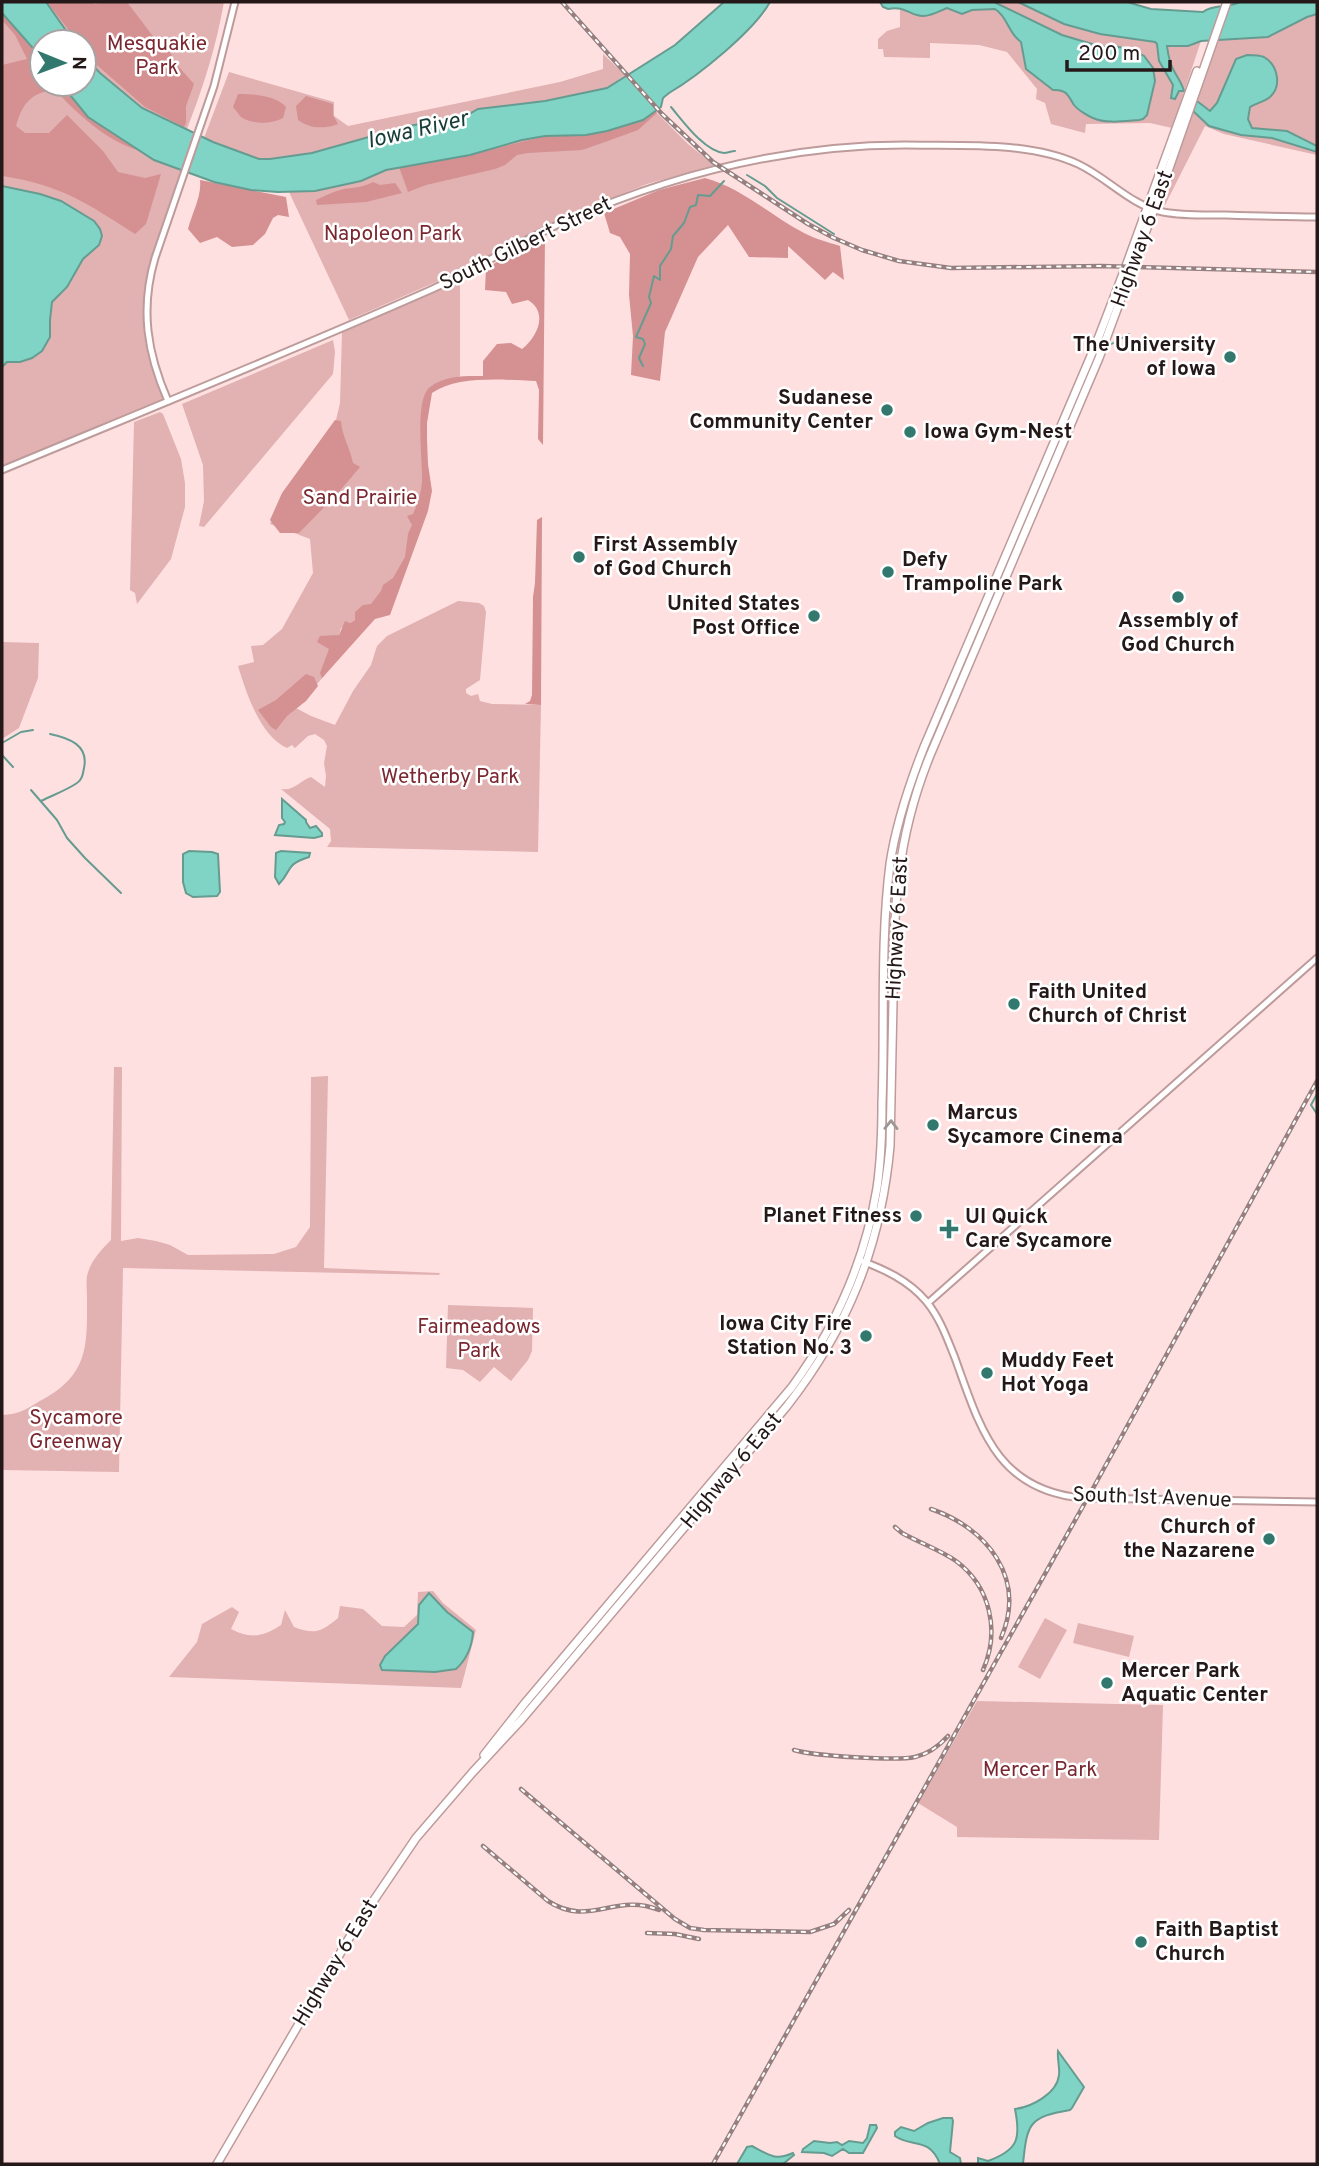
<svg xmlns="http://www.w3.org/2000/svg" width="1319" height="2166" viewBox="0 0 1319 2166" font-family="Overpass,sans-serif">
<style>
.green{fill:#e2b1b2}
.forest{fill:#d59091}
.water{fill:#80d4c5;stroke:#659c91;stroke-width:2}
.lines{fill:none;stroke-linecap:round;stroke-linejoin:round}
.stream{stroke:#659c91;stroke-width:2}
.secondary-casing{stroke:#be9b9b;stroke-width:9}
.primary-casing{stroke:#be9b9b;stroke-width:10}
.secondary{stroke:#fff;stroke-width:5}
.primary{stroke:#fff;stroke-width:7}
.rail-casing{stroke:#957f7f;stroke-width:4.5}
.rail{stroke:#fff;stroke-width:2;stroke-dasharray:5;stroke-linecap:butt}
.oneway{stroke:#9d9797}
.poi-dot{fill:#33786e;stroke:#fff;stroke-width:2.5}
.labels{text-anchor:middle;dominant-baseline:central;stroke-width:5;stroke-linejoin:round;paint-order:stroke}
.park-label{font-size:21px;fill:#7a2730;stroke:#fff}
.street-label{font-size:21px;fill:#251818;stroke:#fff}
.poi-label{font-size:21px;font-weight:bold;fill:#251818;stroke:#fff;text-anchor:start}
.water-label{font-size:23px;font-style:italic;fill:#163d37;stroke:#fff}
</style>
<rect width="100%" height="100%" fill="#ffe0e0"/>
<g class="green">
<path d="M38,2H224C216,48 202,91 185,134L140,111L84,60V42H69Z"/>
<path d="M900,2H1018L1080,28L1150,42L1188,46L1201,41L1172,128L1150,123L1086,124L1085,133L1051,124L1045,103L1036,99L1037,89L1007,52L979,45L930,43V58L884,57L883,49H878V39L887,31L900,27Z"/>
<path d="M1317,9V155L1224,134L1205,126L1165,205L1161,199L1218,35Z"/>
<path d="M2,13L42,62V84H57L154,160L181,169L177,182L181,183L151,271L147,334L168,401L2,470Z"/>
<path d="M603,54L625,75L607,88L592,92L545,101L479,109L464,117L408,126L312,153L287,157L260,159L204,138L229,72L334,102V116L348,126L560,82L603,69Z"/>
<path d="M655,111L688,144L714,165L647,184L601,202L554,223L452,275L349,320L289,192L316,191L361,181L386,170L497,148L522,140L643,120Z"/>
<path d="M460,280V376L429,392L424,451V510L389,602L371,604L355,620L341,628L339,635L334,636L346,651L303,700L287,716L296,708L311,716L335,725L353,691L371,665L377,646L387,636L458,601L479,603L484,606L486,612L480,680L466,689V693L471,696L478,694L480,701L492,704L541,705L538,852L327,847L331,841L330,829L281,789C295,791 299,781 311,777L325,787L326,776L324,763L327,746L324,740L315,734L308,736L295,748L292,745L287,748C260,736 246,692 238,666L254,662L251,646L263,645L282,629L313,573L310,539L270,524L283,495L336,420L340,403L342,332Z"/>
<path d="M333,340L335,352L333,374L204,527L199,526L204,501L203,465L182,404Z"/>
<path d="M160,412L163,414L181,459L185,483V507L171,559L137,604L135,593L130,590L134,422Z"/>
<path d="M2,642L39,643L38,678L19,728L2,739Z"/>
<path d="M114,1067H122L121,1241L138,1238L156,1241L170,1245L188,1255L274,1254L296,1247L310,1227L311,1077L328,1076L324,1268L440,1273L439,1275L123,1268L119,1472L2,1470V1415C20,1415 31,1406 47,1397C89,1372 87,1343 87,1298C87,1291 86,1283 87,1276C90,1262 101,1250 111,1240Z"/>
<path d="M448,1305L533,1308L532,1351L528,1360L511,1381L494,1367L480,1382L463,1370L446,1368Z"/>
<path d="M433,1591L443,1603L476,1630L461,1688L169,1677L197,1642L202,1624L232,1607L239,1612L231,1629C249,1639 264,1637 281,1625L285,1610L294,1627C315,1635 321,1632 338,1618L340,1606L363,1609L382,1626L404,1627L417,1615L418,1592Z"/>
<path d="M1045,1618L1067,1630L1040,1679L1018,1667Z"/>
<path d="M1078,1623L1134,1636L1129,1657L1073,1643Z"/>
<path d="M977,1701L1163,1705L1159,1840L957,1837V1827L918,1803Z"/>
</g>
<g class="forest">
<path d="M47,2H93L94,4L106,2H127L152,35L167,47L178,66L194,84L186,106V123L184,127L145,107L90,59L84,51V42H78Z"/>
<path d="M2,14L40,56L42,63V84H61L88,117L137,150C104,139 79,115 55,90C30,92 22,105 16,126L25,133H49L67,115L103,151L118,172L145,178L161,174L146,224L135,234C87,203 61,185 2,176V65L27,59L15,35L2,20Z"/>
<path d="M238,94C252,94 276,95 286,107L283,118C272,124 253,125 241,117C238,114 236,110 233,107Z"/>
<path d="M306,96L333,104V115L338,124C325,129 310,129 298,120L296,106Z"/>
<path d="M655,111L657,113L638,130L605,142L582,150L528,153L517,155L505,165L495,169L426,185L408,192L399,167L470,155L545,136L586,135L643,120Z"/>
<path d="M705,178C742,188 770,215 804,233C815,239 828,242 840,246L844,280L833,272L825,280L788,246V258L749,257L728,225L698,257L665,332L660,381L631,375L633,336L629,295L630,254L620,237L610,233L604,213L659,190Z"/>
<path d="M200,180L286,197L289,217L278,215L273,218L265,234L253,245L232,247L217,237L200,243L188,229C192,213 202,196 200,180Z"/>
<path d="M373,182L380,185L395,183L402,193L366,202L317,205L316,200C325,196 334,191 344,189C356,187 361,188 373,182Z"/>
<path d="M545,236L543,445L538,439L539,390L536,381C505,380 458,375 432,393L427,423V439L428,464L432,491L428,511L390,615L375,619L322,678L320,673L329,649L317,642L320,636L339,635L345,621L350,623L355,620V612L363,605L371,604L381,591L383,585L393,578L405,557L408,534L412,525L407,516L413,514C417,505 421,493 422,483C423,463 414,399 430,387C446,375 465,376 483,376V361L497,344L511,343L522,349C537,337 549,313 528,300L512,304L506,292L485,290L486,268Z"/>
<path d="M335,420L341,421C342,436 350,448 353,463L360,467L338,493L299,533H280L270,520L282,493Z"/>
<path d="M542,517L541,705L525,704L530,701L532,695L533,597L535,583L537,520Z"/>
<path d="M306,674L314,677L318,686L306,701L287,716L276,730L271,727L258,710L276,700Z"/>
</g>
<g class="water">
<path d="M2,2H46L74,42H42V63L40,56L2,13Z"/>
<path d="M724,2H770C754,31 698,76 669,93L663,98L661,107L643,120L607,131L586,135L545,136L522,140L470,155L386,170L361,181L315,191L278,192L251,190L214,182L154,160L88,117L61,84H84V56L100,73L142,108L213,142L259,159H270L312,153L408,126L464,117L478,109L545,101L607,88L675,45Z"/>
<path d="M880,2H994L1062,35L1102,47L1112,46L1132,49L1144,56L1153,68L1155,81L1147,115L1143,119L1139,120C1125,121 1106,124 1093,118C1088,116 1078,110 1074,105C1068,95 1066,89 1053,90L1026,69L1021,42C1008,33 1008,17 995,9L972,10L962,14L947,8C940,11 931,16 923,16C910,16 905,5 888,9L883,7Z"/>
<path d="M1018,2H1127L1151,9L1203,12C1213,4 1228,8 1240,2H1317V14L1307,17L1268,37L1201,41L1188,46H1167C1168,54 1169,61 1173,69C1177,77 1182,83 1184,91H1179L1175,99L1171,98L1173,85L1159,61L1157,44L1155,42L1100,34L1064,24Z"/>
<path d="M1247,55C1252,55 1259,55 1264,57C1278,65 1282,86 1270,97C1264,102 1256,103 1250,107L1248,119L1252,128L1287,131L1317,146V152L1272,138L1241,135L1209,126L1193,111L1197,101L1210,111L1217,103L1236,59Z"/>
<path d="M2,186L40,194L61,201L94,221L100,229L102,236L99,245L83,259L67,287L52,302L50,320V337L42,351L32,358L20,362H7L2,367Z"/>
<path d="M282,799L306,820V822L310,828L316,826L322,833V836L314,838L275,835L279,825L284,824L285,822L282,818Z"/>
<path d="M189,851L212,852L218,854L220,892L217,896L193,897L186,893L183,882V854Z"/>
<path d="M281,851L310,853L309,857C284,865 293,870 279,884L275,877L276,853Z"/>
<path d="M429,1593L447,1612L473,1632C472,1646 466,1660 456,1669L435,1672L382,1670L380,1665L385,1656L418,1624L419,1605Z"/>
<path d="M1058,2051L1084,2087L1072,2108L1070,2110C1029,2117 1027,2123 1023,2164H978V2158L988,2161C1018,2150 1021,2139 1015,2109C1031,2107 1057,2094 1059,2075C1060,2067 1057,2059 1058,2051Z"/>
<path d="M943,2118H952L953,2121L950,2152L960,2158L961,2164H940C929,2136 911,2148 895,2136V2132L901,2127L914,2131L928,2123Z"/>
<path d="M870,2125H876L877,2128L863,2153H849L843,2149L832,2156L824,2153L802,2152L803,2149L814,2141L830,2143L837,2142L842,2145L849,2141L863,2143L867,2138Z"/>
<path d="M752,2146C769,2155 775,2161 793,2153L794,2155L783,2164H737L747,2147Z"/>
</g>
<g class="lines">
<g class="stream">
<path d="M671,107C683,121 704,151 724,153C728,153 731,151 735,151"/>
<path d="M747,175L765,186L777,198L834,234"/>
<path d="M1108,346L1129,334"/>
<path d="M643,366L639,358L645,344L643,339L636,337L651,303L649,297L654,276L660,280V266L671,249L673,236L684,223L690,207L696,205L698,195L710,196L724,181"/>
<path d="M2,743L21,732L33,730"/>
<path d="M2,755L13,767"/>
<path d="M31,790L57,820L67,838L85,858L121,893"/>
<path d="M41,801C53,795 67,790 77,783C82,780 83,774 84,768C89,745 69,738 50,734"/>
<path d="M1317,1094L1311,1105L1317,1114"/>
</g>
<defs>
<g id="secondary">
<path d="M168,401C147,353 140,309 155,258L214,86L235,2"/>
<path d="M2,470C144,411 287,353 428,291C475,270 519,241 566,221C673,174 788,145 905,145C960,146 1029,141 1078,164C1108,178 1130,205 1163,212C1184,216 1205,215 1226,215C1256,216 1287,217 1317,217"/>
<path d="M859,1260C884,1269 908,1280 926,1301C940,1318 947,1338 955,1358C980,1427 996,1490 1082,1498L1317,1502"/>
<path d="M928,1303L1317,958"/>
</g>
<g id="primary">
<path d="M484,1755L525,1703L792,1387C835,1328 865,1261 877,1188C881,1160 882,1132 882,1103C885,1024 880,943 890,864C896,824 909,785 924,747L1096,344L1126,266L1197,71"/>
<path d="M217,2164L355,1928L416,1838L472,1773L522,1719L787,1406C848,1328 881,1246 890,1146C891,1098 892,1049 893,1001C894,909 895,840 931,753L1099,358L1167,174L1227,2"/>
</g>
</defs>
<use href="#secondary" class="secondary-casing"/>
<use href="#primary" class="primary-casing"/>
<use href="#secondary" class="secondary"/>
<use href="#primary" class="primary"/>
<defs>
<g id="rail">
<path d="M562,2L662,114L713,162L808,224L834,238L862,250L899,261L951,268L1101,266L1317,272"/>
<path d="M931,1509C987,1528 1027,1578 1001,1638"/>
<path d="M895,1527L902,1533C920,1543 940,1550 956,1561C991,1587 1000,1632 983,1670"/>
<path d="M794,1750C813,1756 897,1761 915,1757C928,1754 939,1746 948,1736"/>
<path d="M521,1789L675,1919L690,1928L704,1930L810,1932L834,1924L849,1910"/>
<path d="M483,1846L548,1901C589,1928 615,1892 659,1910"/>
<path d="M647,1933L675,1934L699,1939"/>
<path d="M713,2164L1091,1492L1317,1081"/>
</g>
</defs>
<use href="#rail" class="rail-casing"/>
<use href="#rail" class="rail"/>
</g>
<defs><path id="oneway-chevron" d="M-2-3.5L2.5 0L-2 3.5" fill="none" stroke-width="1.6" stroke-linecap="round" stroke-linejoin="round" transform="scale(1.75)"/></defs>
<use class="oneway" href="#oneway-chevron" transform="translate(891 1125) rotate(-89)"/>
<g class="poi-dot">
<circle cx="1230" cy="357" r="7"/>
<circle cx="887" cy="410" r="7"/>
<circle cx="910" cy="432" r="7"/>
<circle cx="579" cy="557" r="7"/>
<circle cx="888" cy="572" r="7"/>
<circle cx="1178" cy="597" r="7"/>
<circle cx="814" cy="616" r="7"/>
<circle cx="1014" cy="1004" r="7"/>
<circle cx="933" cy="1125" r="7"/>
<circle cx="916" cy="1216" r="7"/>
<path d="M945.5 1218.5h7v7h7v7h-7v7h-7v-7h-7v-7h7z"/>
<circle cx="866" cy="1336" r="7"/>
<circle cx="987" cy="1373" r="7"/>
<circle cx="1269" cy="1539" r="7"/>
<circle cx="1107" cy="1683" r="7"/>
<circle cx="1141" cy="1942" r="7"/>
</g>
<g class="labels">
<g class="park-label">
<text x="157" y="44">Mesquakie<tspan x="157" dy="24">Park</tspan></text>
<text x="393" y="234">Napoleon Park</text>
<text x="360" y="498">Sand Prairie</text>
<text x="450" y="777">Wetherby Park</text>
<text x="479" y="1327">Fairmeadows<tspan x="479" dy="24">Park</tspan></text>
<text x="76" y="1418">Sycamore<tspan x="76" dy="24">Greenway</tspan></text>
<text x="1040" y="1770">Mercer Park</text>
</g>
<g class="street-label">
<text transform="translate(1143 239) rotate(-70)">Highway 6 East</text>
<text transform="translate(526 244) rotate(-26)">South Gilbert Street</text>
<text transform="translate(898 928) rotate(-87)">Highway 6 East</text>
<text transform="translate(732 1471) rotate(-50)">Highway 6 East</text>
<text transform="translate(1152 1498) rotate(2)">South 1st Avenue</text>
<text transform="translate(336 1963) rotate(-59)">Highway 6 East</text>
</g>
<g class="poi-label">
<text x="1216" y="345" text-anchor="end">The University<tspan x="1216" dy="24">of Iowa</tspan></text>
<text x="873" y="398" text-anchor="end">Sudanese<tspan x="873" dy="24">Community Center</tspan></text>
<text x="924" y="432">Iowa Gym-Nest</text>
<text x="593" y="545">First Assembly<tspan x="593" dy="24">of God Church</tspan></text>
<text x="902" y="560">Defy<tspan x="902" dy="24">Trampoline Park</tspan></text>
<text x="800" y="604" text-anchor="end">United States<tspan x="800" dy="24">Post Office</tspan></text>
<text x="1178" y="621" text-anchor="middle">Assembly of<tspan x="1178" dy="24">God Church</tspan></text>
<text x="1028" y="992">Faith United<tspan x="1028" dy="24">Church of Christ</tspan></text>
<text x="947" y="1113">Marcus<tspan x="947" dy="24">Sycamore Cinema</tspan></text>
<text x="902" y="1216" text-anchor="end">Planet Fitness</text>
<text x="965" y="1217">UI Quick<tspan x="965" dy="24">Care Sycamore</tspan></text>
<text x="852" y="1324" text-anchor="end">Iowa City Fire<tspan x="852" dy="24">Station No. 3</tspan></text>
<text x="1001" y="1361">Muddy Feet<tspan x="1001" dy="24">Hot Yoga</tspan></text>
<text x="1255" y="1527" text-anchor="end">Church of<tspan x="1255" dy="24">the Nazarene</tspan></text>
<text x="1121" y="1671">Mercer Park<tspan x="1121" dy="24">Aquatic Center</tspan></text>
<text x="1155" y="1930">Faith Baptist<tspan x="1155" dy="24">Church</tspan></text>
</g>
<g class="water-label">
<text transform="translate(418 131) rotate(-13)">Iowa River</text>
</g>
</g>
<rect width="1319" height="2166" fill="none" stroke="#251818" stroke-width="7"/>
<g transform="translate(63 63) rotate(91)"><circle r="33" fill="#ffffff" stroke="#a8a3a3" stroke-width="2"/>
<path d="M0-5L12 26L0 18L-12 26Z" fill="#33786e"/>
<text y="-10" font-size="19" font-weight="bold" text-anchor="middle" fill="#251818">N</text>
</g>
<path d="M1067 60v10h103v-10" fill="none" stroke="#251818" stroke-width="3.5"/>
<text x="1078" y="60" font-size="21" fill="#251818" stroke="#ffffff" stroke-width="5" paint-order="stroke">200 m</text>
</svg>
